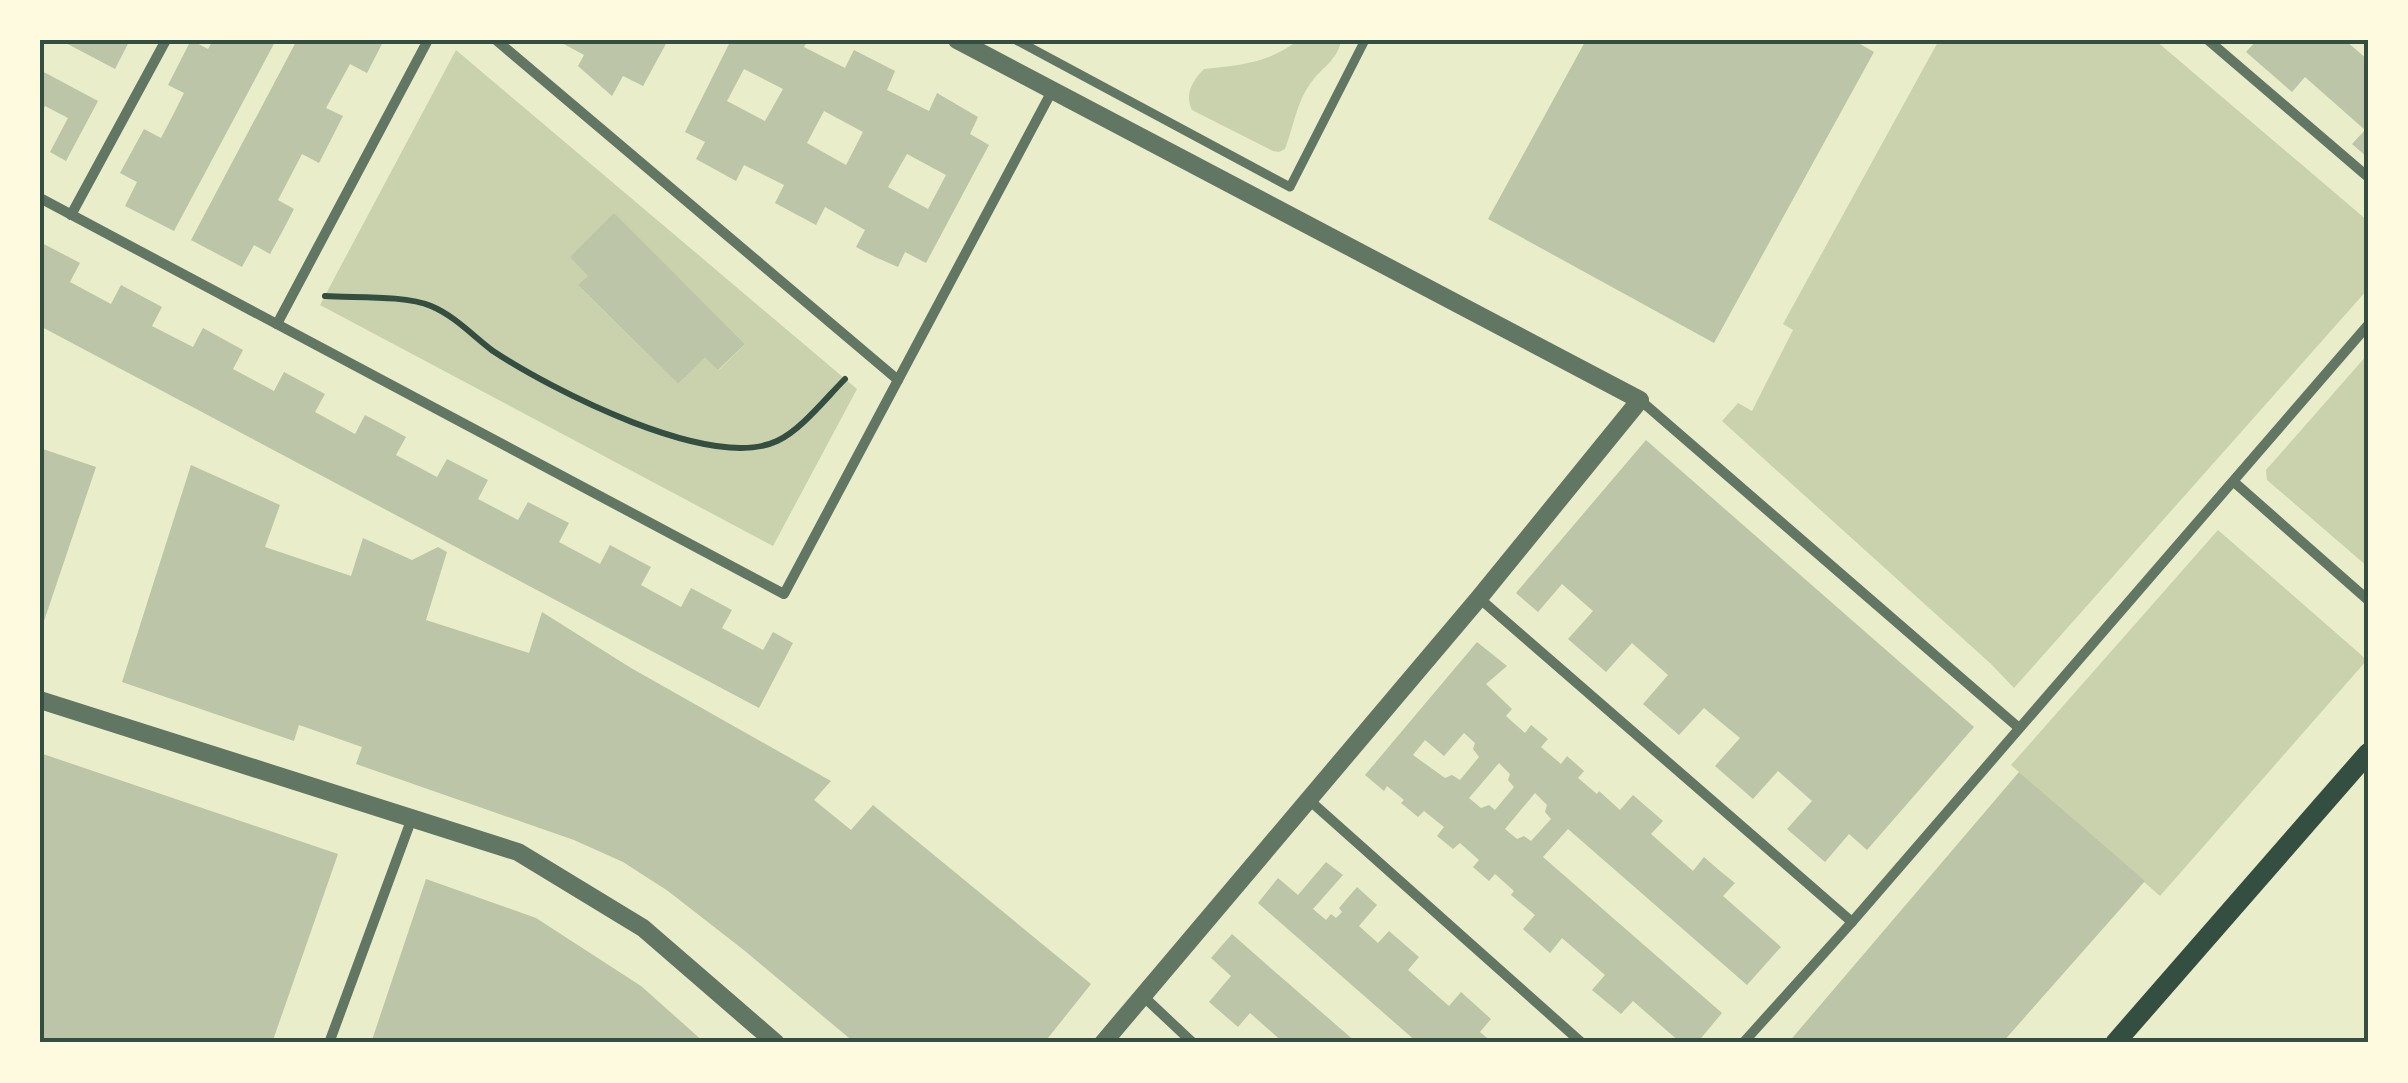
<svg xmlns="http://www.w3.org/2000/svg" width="2408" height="1083" viewBox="0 0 2408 1083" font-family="'Open Sans',sans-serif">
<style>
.green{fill:#cad2ad;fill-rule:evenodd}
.building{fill:#bcc5a7;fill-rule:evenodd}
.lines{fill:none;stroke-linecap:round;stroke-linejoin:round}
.path{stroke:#344e41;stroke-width:6}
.pedestrian{stroke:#617663;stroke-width:9}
.minor{stroke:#617663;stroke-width:10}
.tertiary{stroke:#617663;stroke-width:18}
.secondary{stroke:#344e41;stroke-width:20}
.neatline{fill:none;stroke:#344e41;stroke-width:4}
</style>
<rect width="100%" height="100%" fill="#e9edc9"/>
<g class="green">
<path d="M1298,40H1341C1339,58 1323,67 1313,80C1297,100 1294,125 1285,149L1279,152L1273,151L1192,110C1184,94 1193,80 1204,69C1239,65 1270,63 1298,40Z"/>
<path d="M1939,40H2155L2368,221V289L2014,688L1991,664L1722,421L1738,403L1752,411L1793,330L1783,324Z"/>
<path d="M456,50L857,389L773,546L320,305ZM614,214L745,344L719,370L705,358L678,384L579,286L588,276Z"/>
<path d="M2368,354V567L2267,480L2266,470Z"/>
<path d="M2218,530L2367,660L2160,896L2011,765Z"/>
</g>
<g class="building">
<path d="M60,40H130L115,69Z"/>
<path d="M191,40L208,49L213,40H276L174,231L125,206L137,182L120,173L144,129L161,138L173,115L184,93L168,85Z"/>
<path d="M297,40H384L367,73L350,64L326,108L343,116L319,163L302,154L278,200L294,209L282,232L270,254L254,245L242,267L191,240Z"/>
<path d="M563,40H668L643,86L623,76L612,96L578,66L584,55L562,43Z"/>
<path d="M731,40H808L804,47L845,68L854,50L895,71L887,90L929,111L937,93L978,117L970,134L989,145L926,263L905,252L898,267L875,257L856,247L865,230L825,207L816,225L775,203L784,185L744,165L736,181L696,159L705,142L685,132ZM744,69L783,89L765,121L727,101ZM824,111L863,132L846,165L807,143ZM907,154L946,175L928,209L888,187Z"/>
<path d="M1586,40H1853L1874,52L1714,343L1488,219Z"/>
<path d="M2257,40H2345L2368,60V158L2352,144L2365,130L2305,77L2292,92L2246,52Z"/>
<path d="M40,70L98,101L66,161L50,152L68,118L45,106L40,117Z"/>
<path d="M614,213L745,344L718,370L705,358L678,384L578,285L588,276L570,257Z"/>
<path d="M40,242L80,263L70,282L111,304L121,285L162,307L152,326L193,347L203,328L243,350L233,369L274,391L284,372L325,394L315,412L355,434L365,415L386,426L406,437L396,455L437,477L447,459L488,480L478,499L518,520L528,502L569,523L559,542L600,564L610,545L651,567L641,585L681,607L691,588L732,610L722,628L763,650L773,632L793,643L759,708L40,326Z"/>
<path d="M1646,440L1974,727L1867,850L1849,834L1825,862L1787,829L1812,801L1778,771L1753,799L1715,766L1740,738L1723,724L1704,708L1679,735L1643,704L1668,675L1632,643L1606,672L1568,639L1593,611L1562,584L1538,612L1516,593Z"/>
<path d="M40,448L96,467L41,630L40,629Z"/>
<path d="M191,465L280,505L265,547L351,576L363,538L412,560L438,547L447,552L426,620L529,653L542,612L631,668L831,781L814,800L851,830L873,805L1091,984L1044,1043H855L745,951L668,891L623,862L574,840L356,764L362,747L299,725L294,741L122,682Z"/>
<path d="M1477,642L1507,666L1486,684L1512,709L1506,716L1525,733L1531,725L1548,739L1541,747L1561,764L1567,756L1584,771L1578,778L1597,794L1599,791L1620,810L1633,795L1663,821L1651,834L1693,871L1704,857L1720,871L1735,883L1723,896L1781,947L1747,985L1568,829L1543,857L1722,1013L1697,1043H1681L1633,1001L1621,1014L1592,990L1605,975L1562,938L1550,953L1523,929L1535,915L1511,895L1514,891L1495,874L1489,881L1473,867L1479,860L1460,843L1453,849L1437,836L1444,827L1424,811L1418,817L1401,803L1404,800L1387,786L1384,791L1365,775ZM1464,733L1475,743L1473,749L1479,757L1460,780L1452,775L1445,778L1413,755L1425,740L1444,756ZM1499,763L1510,774L1508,780L1514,787L1495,810L1489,805L1481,808L1469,798ZM1535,793L1547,805L1545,812L1551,819L1531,841L1524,836L1517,839L1505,829Z"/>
<path d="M40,753L338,854L272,1043H40Z"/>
<path d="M2019,772L2145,881L2002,1043H1788Z"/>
<path d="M1326,862L1343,875L1313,909L1326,920L1331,914L1336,918L1342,912L1339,908L1357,887L1377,905L1359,926L1378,943L1389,931L1419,957L1408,970L1449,1006L1461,992L1491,1019L1480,1032L1493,1043H1418L1258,903L1278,878L1298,895Z"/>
<path d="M426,879L536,918L641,986L705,1043H371Z"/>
<path d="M1232,934L1266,964L1357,1043H1284L1250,1013L1238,1027L1209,1002L1231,976L1211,958Z"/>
</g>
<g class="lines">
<path class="path" d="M325,296C355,298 405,295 431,306C455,316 473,336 493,351C550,389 711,472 777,441C801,430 826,398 845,379"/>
<path class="pedestrian" d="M1016,40L1290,187L1365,40"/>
<g class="minor">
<path d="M496,40L898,380"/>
<path d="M2208,40L2368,177"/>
<path d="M40,198L784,594L1052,91"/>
<path d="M71,215L166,40"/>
<path d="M277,324L428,40"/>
<path d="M1640,400L2019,728"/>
<path d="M2234,482L2368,600"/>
<path d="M1479,598L1852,922"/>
<path d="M1308,799L1582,1043"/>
<path d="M1143,996L1193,1043"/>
<path d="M329,1043L412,818"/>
<path d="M1743,1043L1852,922L2368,325"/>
</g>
<g class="tertiary">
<path d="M957,40L1640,400L1479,598L1103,1043"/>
<path d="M40,700L518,852L643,928L776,1043"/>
</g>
<path class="secondary" d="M2115,1043L2368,753"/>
</g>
<rect width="2408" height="1083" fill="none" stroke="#fefae0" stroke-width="85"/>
<rect x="42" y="42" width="2324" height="998" class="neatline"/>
</svg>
